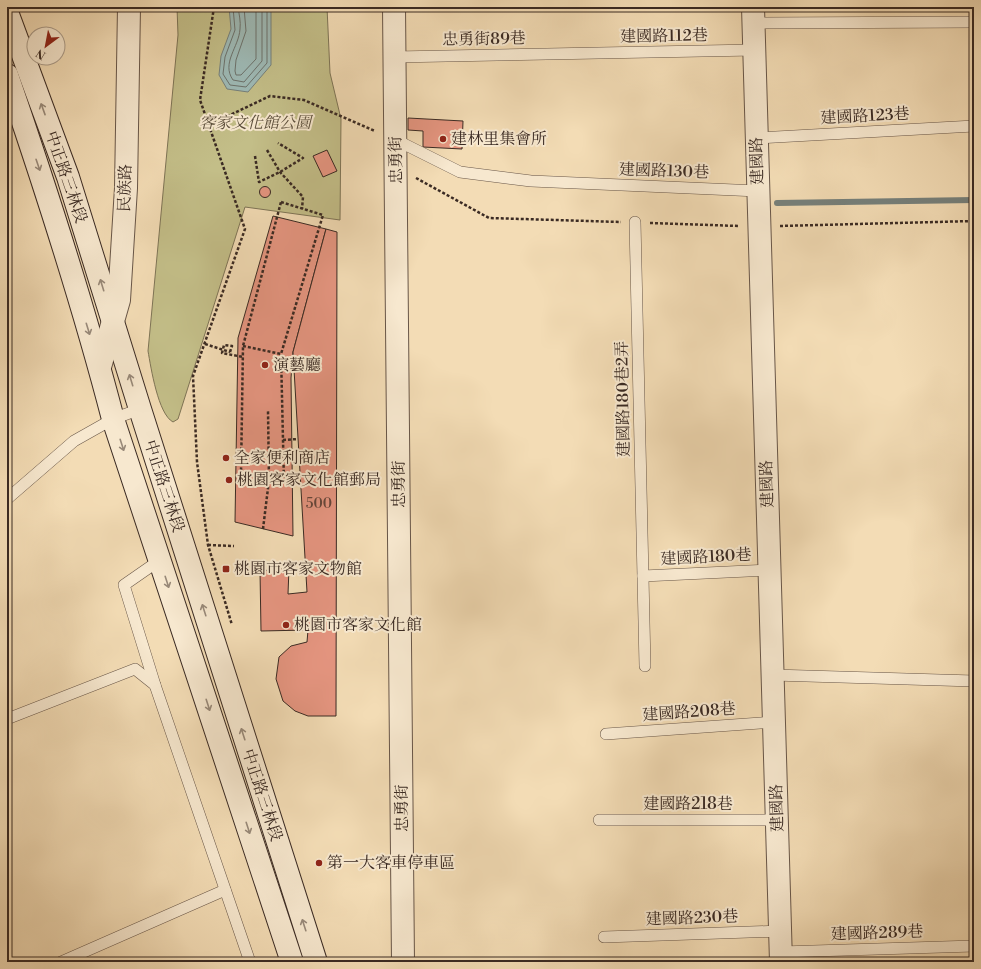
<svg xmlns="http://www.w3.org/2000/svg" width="981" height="969" viewBox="0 0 981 969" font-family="'Libre Bodoni','Noto Serif TC',serif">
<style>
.green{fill:#c3be88;stroke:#7e7456}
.water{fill:#9ebab6;stroke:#76807b}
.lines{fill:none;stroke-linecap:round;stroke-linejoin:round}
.shore{stroke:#6c726c;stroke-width:1}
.stream{stroke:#76807b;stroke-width:6}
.building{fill:#e59580;stroke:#3a2a23}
.service-casing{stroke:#685648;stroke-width:12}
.minor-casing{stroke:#685648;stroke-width:24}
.secondary-casing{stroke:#3a2a23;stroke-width:24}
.path{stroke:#3a2a23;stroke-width:2.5;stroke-dasharray:3 2;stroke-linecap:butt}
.service{stroke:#f7e8cf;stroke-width:11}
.minor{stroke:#f7e8cf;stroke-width:22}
.secondary{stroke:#f7e8cf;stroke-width:22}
.path-bridge{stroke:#3a2a23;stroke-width:2.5;stroke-dasharray:3 2;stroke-linecap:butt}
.oneway{stroke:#988979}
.poi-dot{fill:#8f2418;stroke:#f7e8cf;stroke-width:1.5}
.labels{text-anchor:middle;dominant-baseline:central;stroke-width:4;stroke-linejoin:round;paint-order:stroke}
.number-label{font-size:14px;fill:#65453a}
.street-label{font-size:16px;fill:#3a2a23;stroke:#f7e8cf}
.park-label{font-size:16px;font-style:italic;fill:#5c4f3c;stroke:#f7e8cf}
.poi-label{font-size:16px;fill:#3a2a23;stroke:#f7e8cf;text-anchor:start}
</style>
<rect width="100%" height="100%" fill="#f3dcb5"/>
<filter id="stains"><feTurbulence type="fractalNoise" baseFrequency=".005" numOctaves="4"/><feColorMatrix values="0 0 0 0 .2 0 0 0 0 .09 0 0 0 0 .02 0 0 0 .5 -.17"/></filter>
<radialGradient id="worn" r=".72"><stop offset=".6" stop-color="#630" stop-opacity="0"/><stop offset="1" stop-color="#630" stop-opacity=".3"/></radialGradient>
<path class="green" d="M177,7H327L330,73L341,119L340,220L245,207L178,419L173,422C158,414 151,368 148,351L178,35Z"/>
<path class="water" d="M229,7H271V65L248,92L227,89L219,75L221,56L231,29Z"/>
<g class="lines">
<g class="shore">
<path d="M233,7L235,30L225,57L223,74L230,85L246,87L267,63V7"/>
<path d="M238,7C239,14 241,22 240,29C239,47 221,63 233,80L244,82L262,61V7"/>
<path d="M244,7L246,31L236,60L235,71L236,75H241L256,59V7"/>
</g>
<path class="stream" d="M777,203L974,200"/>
</g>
<g class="building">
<path d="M408,118L463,121L462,149L423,147V131L408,130Z"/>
<path d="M327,150L337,171L323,177L313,156Z"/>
<circle cx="265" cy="192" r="5.5"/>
<path d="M273,216L326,229L293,352L291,378L293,536L235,522L238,338Z"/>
<path d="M326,229L337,232L336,716H308L295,711L283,701L276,679L279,657L291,646L307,642L308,630L261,631L260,571L289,568L288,594L307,592L293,352Z"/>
</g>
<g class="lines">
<defs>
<g id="service">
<path d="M753,23L974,22"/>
<path d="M395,57L754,50"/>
<path d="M757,138L974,126"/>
<path d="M396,140L460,172L531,181L758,191"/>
<path d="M635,222L645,666"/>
<path d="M7,499L74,441L113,419L140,409"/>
<path d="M643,576L770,570"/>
<path d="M773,675L974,681"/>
<path d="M155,685L124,585L160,560"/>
<path d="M7,719L135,669L155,685L250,962"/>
<path d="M606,734L774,722"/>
<path d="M599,820H777"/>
<path d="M604,937L781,931"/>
<path d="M781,952L974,946"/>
<path d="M61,962L225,890"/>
</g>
<g id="minor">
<path d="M394,7L403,962"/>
<path d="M753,7L781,962"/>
<path d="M100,367L119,300L126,188L129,7"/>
</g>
<g id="secondary">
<path d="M7,12L68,177L140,409L316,962"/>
<path d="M7,75C46,189 83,303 113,419L292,962"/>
</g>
</defs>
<use href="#service" class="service-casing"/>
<use href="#minor" class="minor-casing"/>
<use href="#secondary" class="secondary-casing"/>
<g class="path">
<path d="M214,7L200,100L245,229L193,376L197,462L208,545L232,625"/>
<path d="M209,125L270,96L304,100L375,131"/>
<path d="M267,150L280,172L303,197L302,209"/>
<path d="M255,156L259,182L280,172L303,158L278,143"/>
<path d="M416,178L489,218L621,222"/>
<path d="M281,202L323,215L281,354L284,483L241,473L243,346Z"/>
<path d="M650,223L739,226"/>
<path d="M780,226L974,221"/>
<path d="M205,344L230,352"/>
<path d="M243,346L281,354"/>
<path d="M283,440L298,439"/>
<path d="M263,529L269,480L268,410"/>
<path d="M208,545L234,546"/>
</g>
<use href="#service" class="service"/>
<use href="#minor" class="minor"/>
<use href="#secondary" class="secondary"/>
<path class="path-bridge" d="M230,352L232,346L224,345L222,353L243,357"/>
</g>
<defs><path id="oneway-shaft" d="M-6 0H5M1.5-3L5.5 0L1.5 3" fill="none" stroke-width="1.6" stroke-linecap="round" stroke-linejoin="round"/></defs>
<g class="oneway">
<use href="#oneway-shaft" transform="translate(43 109) rotate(-110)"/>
<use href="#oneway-shaft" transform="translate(38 165) rotate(71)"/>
<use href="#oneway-shaft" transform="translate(102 285) rotate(-107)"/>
<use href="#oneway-shaft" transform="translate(88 329) rotate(73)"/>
<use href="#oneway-shaft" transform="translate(131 380) rotate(-107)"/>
<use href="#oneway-shaft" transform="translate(122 445) rotate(72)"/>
<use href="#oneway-shaft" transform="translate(167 582) rotate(72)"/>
<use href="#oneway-shaft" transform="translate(204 610) rotate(-108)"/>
<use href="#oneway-shaft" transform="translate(208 705) rotate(72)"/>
<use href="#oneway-shaft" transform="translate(243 734) rotate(-108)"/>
<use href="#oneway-shaft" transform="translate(248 828) rotate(72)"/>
<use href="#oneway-shaft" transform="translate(304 925) rotate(-108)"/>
</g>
<g class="poi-dot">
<circle cx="443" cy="139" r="4"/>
<circle cx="265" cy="365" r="4"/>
<circle cx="226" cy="458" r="4"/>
<circle cx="229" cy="480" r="4"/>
<rect x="222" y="565" width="8" height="8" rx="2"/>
<circle cx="286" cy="625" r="4"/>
<circle cx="319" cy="863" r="4"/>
</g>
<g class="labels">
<g class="number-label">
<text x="319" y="504">500</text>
</g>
<g class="street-label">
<text transform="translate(664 36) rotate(-1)">建國路112巷</text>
<text transform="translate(484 39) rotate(-1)">忠勇街89巷</text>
<text transform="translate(865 116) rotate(-3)">建國路123巷</text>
<text transform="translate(396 160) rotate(-91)">忠勇街</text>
<text transform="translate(757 161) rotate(-92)">建國路</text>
<text transform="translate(664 171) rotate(2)">建國路130巷</text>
<text transform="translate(66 177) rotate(71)">中正路三林段</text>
<text transform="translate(125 188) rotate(-88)">民族路</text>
<text transform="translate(623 399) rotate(-91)">建國路180巷2弄</text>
<text transform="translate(399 484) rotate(-90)">忠勇街</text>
<text transform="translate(767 484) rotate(-92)">建國路</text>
<text transform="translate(164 486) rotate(72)">中正路三林段</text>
<text transform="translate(706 557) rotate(-3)">建國路180巷</text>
<text transform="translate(689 712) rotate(-4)">建國路208巷</text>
<text transform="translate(262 795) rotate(72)">中正路三林段</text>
<text x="688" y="804">建國路218巷</text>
<text transform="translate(402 808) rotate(-90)">忠勇街</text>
<text transform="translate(777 808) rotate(-92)">建國路</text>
<text transform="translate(692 918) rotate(-2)">建國路230巷</text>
<text transform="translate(877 933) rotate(-2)">建國路289巷</text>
</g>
<g class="park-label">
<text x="255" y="123">客家文化館公園</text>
</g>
<g class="poi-label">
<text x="451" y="139">建林里集會所</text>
<text x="273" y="365">演藝廳</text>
<text x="234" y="458">全家便利商店</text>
<text x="237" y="480">桃園客家文化館郵局</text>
<text x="234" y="569">桃園市客家文物館</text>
<text x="294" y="625">桃園市客家文化館</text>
<text x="327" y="863">第一大客車停車區</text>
</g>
</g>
<rect width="981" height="969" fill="none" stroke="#f3dcb5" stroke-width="24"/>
<rect x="8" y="8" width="965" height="953" fill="none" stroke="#3a2a23" stroke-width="2"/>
<rect x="12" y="12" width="957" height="945" fill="none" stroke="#3a2a23"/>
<g transform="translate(46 46) rotate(212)"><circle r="19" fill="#f7e8cf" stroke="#ab9c8a"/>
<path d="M0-3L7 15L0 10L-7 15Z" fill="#8f2418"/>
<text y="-6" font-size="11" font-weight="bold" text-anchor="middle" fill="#3a2a23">N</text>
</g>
<rect width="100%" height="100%" filter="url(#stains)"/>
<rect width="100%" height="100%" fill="url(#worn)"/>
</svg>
